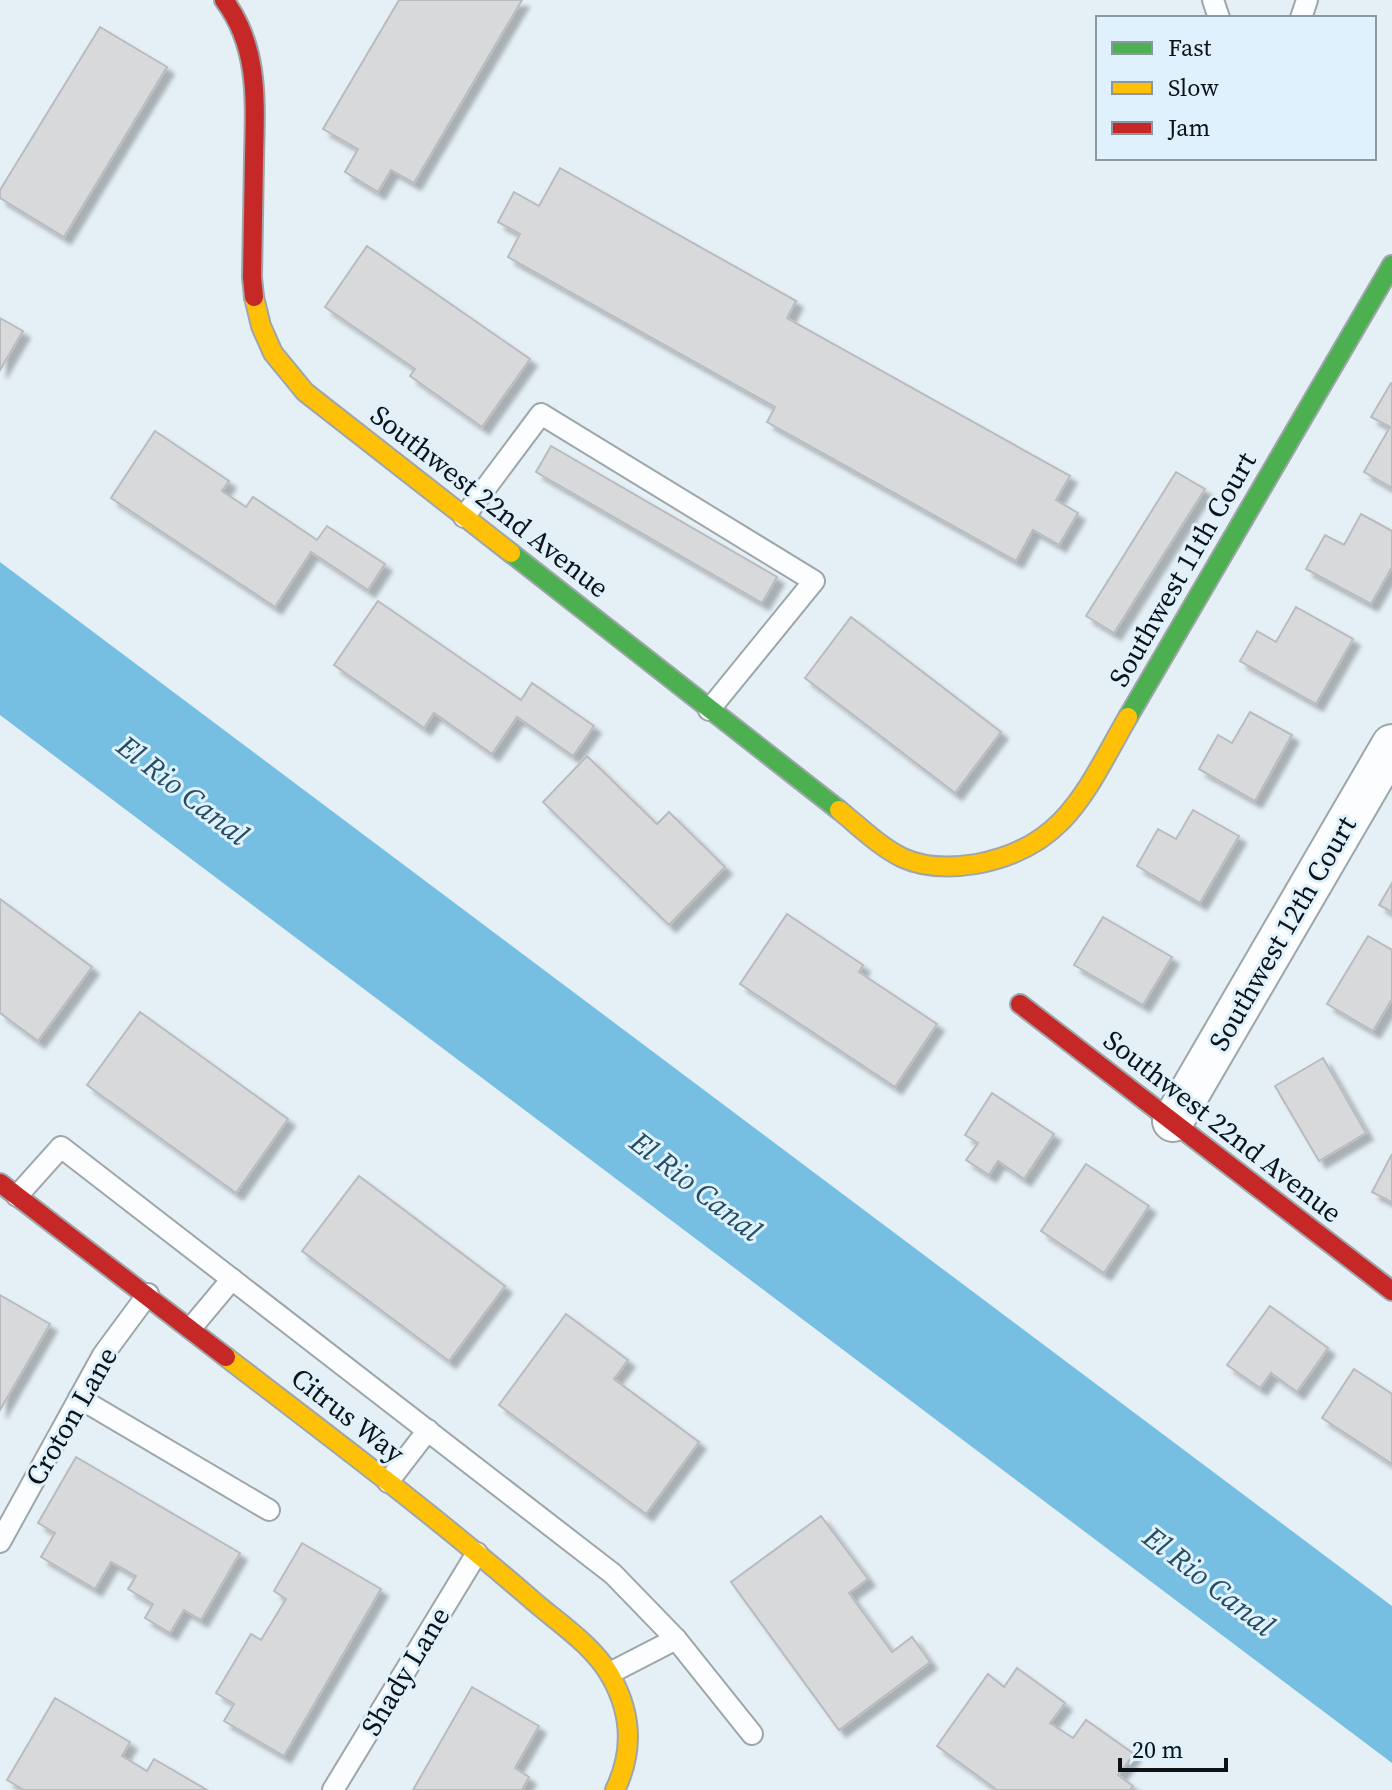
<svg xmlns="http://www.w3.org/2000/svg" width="1392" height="1790" viewBox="0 0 1392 1790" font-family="'Source Serif 4',serif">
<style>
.water{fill:#77bfe2}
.building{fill:#d8d9db;stroke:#babbbe;stroke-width:2;filter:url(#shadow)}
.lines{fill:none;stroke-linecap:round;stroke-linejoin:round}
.lane-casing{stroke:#9ea6aa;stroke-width:24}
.street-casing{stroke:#9ea6aa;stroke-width:44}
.fast-casing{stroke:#9ea6aa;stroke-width:22}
.slow-casing{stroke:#9ea6aa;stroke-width:22}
.jam-casing{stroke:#9ea6aa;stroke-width:22}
.lane{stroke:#fbfdfe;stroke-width:20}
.street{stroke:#fbfdfe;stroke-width:40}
.fast{stroke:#4caf50;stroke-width:18}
.slow{stroke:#ffc107;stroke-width:18}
.jam{stroke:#c62828;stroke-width:18}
.labels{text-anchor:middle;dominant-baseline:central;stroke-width:6;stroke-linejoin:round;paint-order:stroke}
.street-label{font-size:28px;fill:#0c1215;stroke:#dff1fc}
.water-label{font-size:30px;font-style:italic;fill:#244d61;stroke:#dff1fc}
</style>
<defs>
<filter id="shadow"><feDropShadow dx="7" dy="7" stdDeviation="2" flood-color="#0004"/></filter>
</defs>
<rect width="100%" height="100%" fill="#e5f0f6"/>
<path class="water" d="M0,562L1392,1606V1763L0,715Z"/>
<g class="building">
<path d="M399,0H522L414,183L391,170L378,192L345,172L358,149L323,129Z"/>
<path d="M100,27L167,67L64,237L0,198V190Z"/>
<path d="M560,168L796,301L787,318L1070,476L1056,500L1078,513L1059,545L1033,530L1016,561L767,422L775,407L508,257L520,234L498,222L514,192L539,206Z"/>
<path d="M367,246L530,359L482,427L410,376L415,369L325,307Z"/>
<path d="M0,318L23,331L0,370Z"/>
<path d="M1391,383L1392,384V488L1364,472L1390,427L1371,417Z"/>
<path d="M155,431L229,481L222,491L246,507L253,497L317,540L327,526L385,564L368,590L311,552L275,607L111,498Z"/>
<path d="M551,446L777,577L762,603L536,472Z"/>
<path d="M1176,472L1205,489L1114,633L1086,616Z"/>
<path d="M1361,514L1392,531V567L1371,604L1306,569L1325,535L1344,545Z"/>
<path d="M378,601L521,700L532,683L594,726L573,756L517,717L492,754L434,713L424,728L334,665Z"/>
<path d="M1296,607L1353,639L1316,704L1240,661L1257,631L1276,642Z"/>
<path d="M851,617L1001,732L955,793L805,678Z"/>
<path d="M1250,712L1292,735L1255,801L1199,769L1218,735L1232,743Z"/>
<path d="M587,756L657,824L669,812L725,867L669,925L543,802Z"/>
<path d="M1193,810L1239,836L1200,903L1137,866L1158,829L1176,839Z"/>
<path d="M1392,883V912L1379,905Z"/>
<path d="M0,899L92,967L38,1041L0,1013Z"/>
<path d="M787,914L863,965L859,972L937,1024L895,1087L740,984Z"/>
<path d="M1103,917L1172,957L1143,1005L1074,965Z"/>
<path d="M1368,936L1392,950V999L1373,1031L1327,1004Z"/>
<path d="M140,1012L288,1119L236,1193L87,1085Z"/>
<path d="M1323,1058L1366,1133L1319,1161L1275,1086Z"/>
<path d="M992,1093L1054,1134L1024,1179L998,1161L989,1175L966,1160L978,1143L965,1135Z"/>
<path d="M1392,1154V1202L1372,1192Z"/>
<path d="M1086,1164L1149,1206L1104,1273L1041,1231Z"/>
<path d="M359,1176L505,1286L449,1361L302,1251Z"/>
<path d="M0,1295L50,1324L0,1410Z"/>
<path d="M1270,1306L1328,1348L1297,1392L1271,1373L1260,1388L1227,1365Z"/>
<path d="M566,1314L628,1360L614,1379L699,1442L646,1514L499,1405Z"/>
<path d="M1354,1369L1392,1394V1464L1322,1418Z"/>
<path d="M76,1457L240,1553L201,1620L184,1610L170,1633L145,1618L153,1604L128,1589L136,1576L111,1562L95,1589L41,1557L55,1533L38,1523Z"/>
<path d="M821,1516L868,1579L849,1593L892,1652L912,1637L930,1662L839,1730L731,1582Z"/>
<path d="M302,1543L381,1589L284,1756L224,1721L234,1704L216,1693L251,1634L261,1640L286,1599L274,1591Z"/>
<path d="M1017,1668L1065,1703L1050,1723L1073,1738L1086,1720L1134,1754L1118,1775L1133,1786L1130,1790H997L937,1746L988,1674L1004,1687Z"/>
<path d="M472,1687L539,1726L515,1768L529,1777L522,1790H413Z"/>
<path d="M55,1698L130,1742L122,1756L147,1771L154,1759L207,1790H24L7,1780Z"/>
</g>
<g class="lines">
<defs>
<g id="lane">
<path d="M1213,0L1219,18"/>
<path d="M1301,18L1307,0"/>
<path d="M464,517L541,414L814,581L709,710"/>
<path d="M17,1196L61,1147L613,1574L676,1639L752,1734"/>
<path d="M191,1328L232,1279"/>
<path d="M79,1398L269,1510"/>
<path d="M388,1482L428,1430"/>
<path d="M0,1542L103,1355L148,1294"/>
<path d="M610,1673L676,1639"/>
<path d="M333,1790L477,1553"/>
</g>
<path id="street" d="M1173,1121L1392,745"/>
<g id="fast">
<path d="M511,553L839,810"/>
<path d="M1128,717L1392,265"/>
</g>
<g id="slow">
<path d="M254,297L261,326L273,353L305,392L511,553"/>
<path d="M839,810C859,826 880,847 903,858C925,868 952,868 976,864C1066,848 1087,788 1128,717"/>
<path d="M226,1357C329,1436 433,1514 531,1599C557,1622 592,1644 610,1675C632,1713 634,1751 615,1790"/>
</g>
<g id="jam">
<path d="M224,0C260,48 255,103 254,160C253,199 253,238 252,277L254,297"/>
<path d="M1020,1004L1392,1291"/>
<path d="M0,1183L226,1357"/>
</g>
</defs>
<use href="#lane" class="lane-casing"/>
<use href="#street" class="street-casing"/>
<use href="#fast" class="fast-casing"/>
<use href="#slow" class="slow-casing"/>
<use href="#jam" class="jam-casing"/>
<use href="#lane" class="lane"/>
<use href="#street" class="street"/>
<use href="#fast" class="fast"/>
<use href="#slow" class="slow"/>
<use href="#jam" class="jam"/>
</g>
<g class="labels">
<g class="street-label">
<text transform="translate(490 501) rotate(38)">Southwest 22nd Avenue</text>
<text transform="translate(1182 569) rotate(-60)">Southwest 11th Court</text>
<text transform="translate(1282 933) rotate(-60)">Southwest 12th Court</text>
<text transform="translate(1223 1126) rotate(38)">Southwest 22nd Avenue</text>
<text transform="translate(348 1415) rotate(38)">Citrus Way</text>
<text transform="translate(71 1416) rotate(-60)">Croton Lane</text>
<text transform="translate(405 1671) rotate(-59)">Shady Lane</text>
</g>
<g class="water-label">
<text transform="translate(183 790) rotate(38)">El Rio Canal</text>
<text transform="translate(696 1186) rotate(38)">El Rio Canal</text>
<text transform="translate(1209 1581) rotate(38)">El Rio Canal</text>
</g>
</g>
<rect x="1096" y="16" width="280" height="144" fill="#dff1fc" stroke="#8b98a0" stroke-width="2"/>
<rect x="1112" y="42" width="40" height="12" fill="#4caf50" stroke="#8b98a0" stroke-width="2"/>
<text x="1168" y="56" font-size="24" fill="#0c1215">Fast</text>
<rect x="1112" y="82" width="40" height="12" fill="#ffc107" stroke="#8b98a0" stroke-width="2"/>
<text x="1168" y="96" font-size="24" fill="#0c1215">Slow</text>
<rect x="1112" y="122" width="40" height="12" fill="#c62828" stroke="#8b98a0" stroke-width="2"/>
<text x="1168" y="136" font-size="24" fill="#0c1215">Jam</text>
<path d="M1120 1758v12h106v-12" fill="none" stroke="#0c1215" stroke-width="4"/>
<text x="1132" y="1758" font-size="24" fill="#0c1215" stroke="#dff1fc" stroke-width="6" paint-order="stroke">20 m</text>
</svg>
